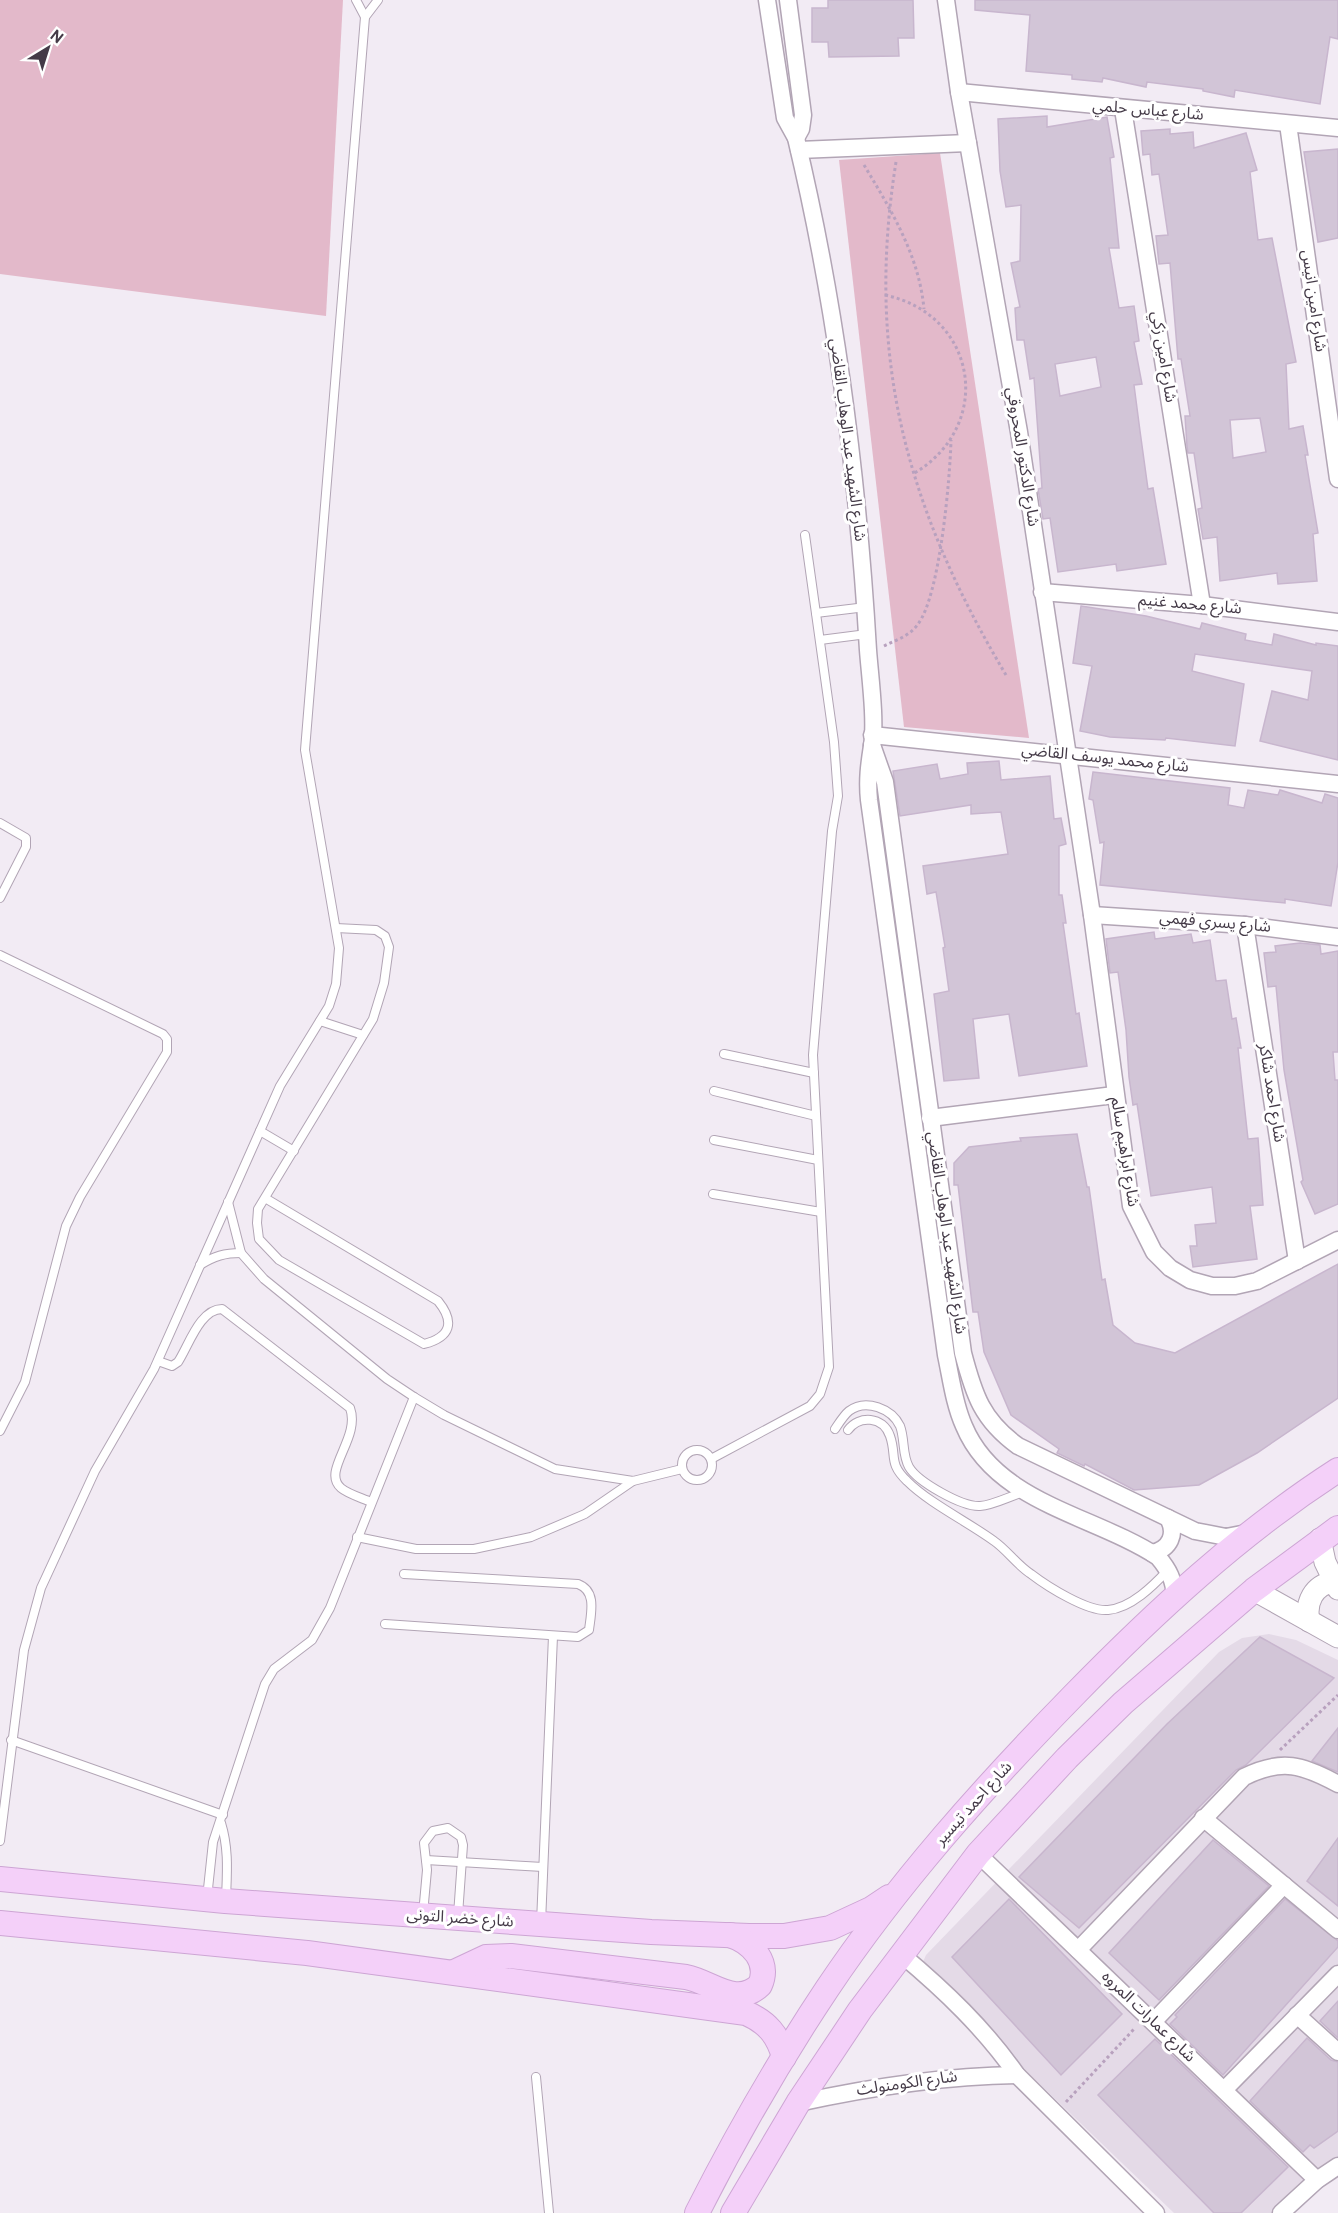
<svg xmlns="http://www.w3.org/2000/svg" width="1338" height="2213" viewBox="0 0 1338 2213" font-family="Overpass,'Noto Sans Arabic',sans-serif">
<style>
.residential{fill:#e4dae7}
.green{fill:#e3b9ca}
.building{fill:#d2c5d7;stroke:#c8b6ce;stroke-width:1.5;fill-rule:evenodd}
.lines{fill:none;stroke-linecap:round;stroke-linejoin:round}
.service-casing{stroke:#b2a5b5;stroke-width:10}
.minor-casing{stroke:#b2a5b5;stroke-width:19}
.tertiary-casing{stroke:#b2a5b5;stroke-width:23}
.secondary-casing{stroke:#cda5d4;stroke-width:26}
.path{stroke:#b8a1be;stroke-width:3;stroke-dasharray:3 3;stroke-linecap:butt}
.service{stroke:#fff;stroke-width:8}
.minor{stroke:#fff;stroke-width:16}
.tertiary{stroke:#fff;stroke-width:21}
.secondary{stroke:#f4d0f9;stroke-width:24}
.labels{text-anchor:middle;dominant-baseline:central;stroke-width:6;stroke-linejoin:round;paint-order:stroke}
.street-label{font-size:16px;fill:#443a47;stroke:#fff}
</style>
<rect width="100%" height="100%" fill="#f2ebf4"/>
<path class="residential" d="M1269,1634L1296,1640L1338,1660V2172L1281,2213H1174L925,1974L922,1964L926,1955L1219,1652L1242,1638Z"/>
<g class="green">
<path d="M0,0H343L326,316L0,274Z"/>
<path d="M940,153L1029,738L904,727L839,160Z"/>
</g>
<g class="building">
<path d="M828,0H913L914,38H898L899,56L829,57L828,42H812V8H828Z"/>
<path d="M975,0H1338V39L1330,37L1320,104L1235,90L1234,97L1203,91V89L1147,82L1146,87L1103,78L1102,82L1072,79V75L1026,71L1030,15L975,10Z"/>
<path d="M1047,116V127L1107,117L1114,157L1110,158L1119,248H1109L1119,308L1134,306L1139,341L1134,342L1142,384L1134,385L1140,431L1148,489L1153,488L1166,564L1117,571L1116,564L1058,572L1050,518L1043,519L1038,489L1042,488L1034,378L1030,379L1024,340H1017L1015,308L1020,307L1011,263L1020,261L1021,205L1006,207L1000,171L998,119ZM1096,357L1101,387L1060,396L1055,364Z"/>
<path d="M1170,129V134L1193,132L1194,148L1246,133L1257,170L1250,172L1258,240L1272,238L1296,362L1286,364L1289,429L1303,426L1308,455H1305L1318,533L1313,534L1317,581L1278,584L1277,573L1220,581L1217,537L1203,539L1198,509L1202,508L1194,453H1188L1187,446L1185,416H1190L1181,359H1178L1170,263L1159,264L1156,236L1168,235L1159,174L1152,175L1150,154L1143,155L1141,131ZM1260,418L1266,452L1233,458L1230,420Z"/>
<path d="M1338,149V238L1318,242L1304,152Z"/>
<path d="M1081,606L1146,616L1200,629L1202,623L1246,634L1245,640L1272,645L1274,634L1316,645V643L1338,646V760L1260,741L1272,691L1308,700L1312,671L1195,654L1192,671L1244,684L1235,746L1166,738L1165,740L1110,737L1080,731L1092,666L1073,663Z"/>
<path d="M999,761L1001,780L1050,776L1054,819L1061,818L1066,844L1059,846V895H1062L1066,923H1063L1076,1014L1079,1013L1087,1066L1019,1076L1009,1014L973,1019L979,1078L944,1081L934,994L949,991L943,948L945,947L936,892L927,894L923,866L1008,854L1001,812L971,814V805L900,816L893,771L937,764L940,779L968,774L967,763Z"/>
<path d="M1093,772L1230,788L1228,805L1244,808L1248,790L1278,795L1280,790L1322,803L1325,794L1338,798V862L1331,906L1285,899V903L1100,885L1104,842L1100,843L1093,800L1089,799Z"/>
<path d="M1154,932L1155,939L1191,934L1193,943L1210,940L1216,981L1226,980L1232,1019L1236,1018L1241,1048H1238L1248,1139L1258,1138L1263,1205L1250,1206L1257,1259L1193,1267L1190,1246H1197L1195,1225L1216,1223L1212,1187L1151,1196L1137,1104L1133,1105L1129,1077L1126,1030L1118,972L1110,973L1106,939Z"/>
<path d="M1300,943L1320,945L1321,954L1338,951V1052H1333L1335,1080H1338V1204L1315,1214L1301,1182L1303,1180L1284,1070L1276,986L1268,987L1264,953L1276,952L1275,946Z"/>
<path d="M1077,1134L1087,1187H1089L1102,1280L1105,1279L1113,1325L1135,1343L1175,1353L1338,1264V1398L1257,1453L1199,1485L1134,1490L1085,1464L1084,1466L1057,1453L1059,1449L1011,1415L984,1352L978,1312H973L958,1185H954V1163L969,1147L1021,1141L1020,1138Z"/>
<path d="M1260,1637L1334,1678L1246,1765L1236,1770L1079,1928L1019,1877L1167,1724Z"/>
<path d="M1338,1728V1772L1312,1761Z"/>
<path d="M1338,1838V1906L1307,1881Z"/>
<path d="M1213,1840L1269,1886L1159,2000L1109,1953Z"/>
<path d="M1009,1899L1122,2014L1061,2075L952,1957Z"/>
<path d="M1285,1899L1338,1941V1947L1223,2075L1170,2024L1177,2017L1175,2015Z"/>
<path d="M1338,2001V2038L1320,2021Z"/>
<path d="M1307,2038L1331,2060L1338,2062V2131L1314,2148L1310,2145L1303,2152L1250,2101Z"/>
<path d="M1155,2039L1288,2167L1241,2213H1214L1098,2095Z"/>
</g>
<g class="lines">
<defs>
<g id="service">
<path d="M356,0L365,17"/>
<path d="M816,613L866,607"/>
<path d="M820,640L867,634"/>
<path d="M0,823L26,838V847L0,898"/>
<path d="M0,955L163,1034L167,1039V1052L80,1197L66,1226L25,1382L0,1431"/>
<path d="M320,1021L363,1035"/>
<path d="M724,1054L814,1073"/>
<path d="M714,1091L816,1116"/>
<path d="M260,1131L294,1151"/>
<path d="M714,1140L818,1160"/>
<path d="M713,1194L821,1212"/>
<path d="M265,1198L438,1301C455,1322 451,1337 424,1344L279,1260L259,1239L257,1223L258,1209L373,1019L384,983L389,947L385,936L376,930L336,928"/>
<path d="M228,1202L241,1253L264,1279L387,1379L414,1397L444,1415L555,1469L633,1481L682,1469"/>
<path d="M200,1265C214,1256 225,1253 241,1253"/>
<path d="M158,1361L172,1366L178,1362C189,1345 200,1309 222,1309L350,1408C361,1438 321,1471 341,1488C348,1494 362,1498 371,1502"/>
<path d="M835,1429C839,1423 844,1415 849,1411C866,1398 892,1409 900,1426C905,1439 902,1455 909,1467C918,1482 962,1507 980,1506C994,1505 1010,1496 1024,1492"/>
<path d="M848,1430C859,1415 883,1416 890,1436C897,1456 888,1463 907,1481C929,1503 968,1522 994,1541C1007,1550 1017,1565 1031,1574C1048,1587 1088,1612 1108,1610C1131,1608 1153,1586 1168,1570"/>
<circle cx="697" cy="1465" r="15"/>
<path d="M711,1459L810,1406L820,1394L829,1367L813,1055L832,831L838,796L834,742L805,535"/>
<path d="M357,1537L416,1549H474L531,1537L585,1514L633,1481"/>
<path d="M385,1624L578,1637L589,1630C591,1613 597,1591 578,1584L404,1574"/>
<path d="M11,1740L223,1815"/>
<path d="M221,1823C229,1849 227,1872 226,1899"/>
<path d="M0,1841L24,1650L41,1588L95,1471L154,1369L280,1086L329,1006L336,984L339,948L305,750L365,17L378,0"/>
<path d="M426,1860L543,1867"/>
<path d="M207,1898L213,1842L265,1684L274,1669L312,1640L330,1608L414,1397"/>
<path d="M423,1914L427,1870L424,1843L433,1831L448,1828L461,1837L463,1845L458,1915"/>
<path d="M541,1923L553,1636"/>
<path d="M536,2077L549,2213"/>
</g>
<g id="minor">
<path d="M767,0L785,118L796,138C836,305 858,479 868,650C870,677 876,720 872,746C869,765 867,780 869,800L946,1355C951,1378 954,1404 964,1426C996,1503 1094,1515 1158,1557C1169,1570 1174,1580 1175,1597"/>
<path d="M788,0L803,115L801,129L796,138"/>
<path d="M946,0L959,92L1019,432L1092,915L1131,1206L1154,1252L1170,1268L1190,1280L1212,1286H1235L1257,1281L1338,1240"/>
<path d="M959,92L1338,128"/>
<path d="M1123,109L1202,605"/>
<path d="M1288,124L1338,479"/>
<path d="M799,150L968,143"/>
<path d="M1042,592L1202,605L1338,622"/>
<path d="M872,735L1338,784"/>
<path d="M872,745L885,782L963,1353C974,1395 982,1420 1018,1446L1195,1531L1226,1537L1247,1533"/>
<path d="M1092,915L1245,925L1338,937"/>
<path d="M1245,925L1297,1261"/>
<path d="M930,1118L1114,1095"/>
<path d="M1152,1553C1170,1549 1177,1534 1168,1518"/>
<path d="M1203,1818L1338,1930"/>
<path d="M978,1854L1317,2180"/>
<path d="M1078,1950L1244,1777C1282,1758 1303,1765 1338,1784"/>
<path d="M901,1954C945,1991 984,2028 1017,2075L1156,2213"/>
<path d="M1297,2015L1338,2052"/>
<path d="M1153,2022L1284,1885"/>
<path d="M1224,2090L1338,1974"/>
<path d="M798,2103C871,2087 943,2076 1017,2075"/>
<path d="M1281,2213L1317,2180L1338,2166"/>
</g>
<g id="tertiary">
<path d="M1320,1539L1325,1562L1338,1589"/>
<path d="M1254,1590L1338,1637"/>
<path d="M1309,1621C1305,1602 1314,1585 1333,1582"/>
</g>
<g id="secondary">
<path d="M0,1879L225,1901L651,1932L749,1936H784L830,1928L871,1909L889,1897"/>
<path d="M0,1923L307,1953L746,2013C767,2022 778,2035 784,2057"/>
<path d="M454,1972L486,1957L511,1956L686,1977C712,1982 736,2008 760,1985C770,1962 752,1942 730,1935"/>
<path d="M697,2213C736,2136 779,2061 827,1989C898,1883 984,1787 1073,1696C1154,1613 1240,1533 1338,1470"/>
<path d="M733,2213L798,2103L860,2010L978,1854L1067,1758L1123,1703L1254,1590L1338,1528"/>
</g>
</defs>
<use href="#service" class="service-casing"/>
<use href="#minor" class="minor-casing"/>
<use href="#tertiary" class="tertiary-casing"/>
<use href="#secondary" class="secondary-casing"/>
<g class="path">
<path d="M896,162C865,356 906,507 1006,675"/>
<path d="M864,165C891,210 919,255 924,309"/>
<path d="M885,295C978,315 995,426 913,474"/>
<path d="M884,646C896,640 910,636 918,624C940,595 950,479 951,440"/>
<path d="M1280,1750L1338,1695"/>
<path d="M1066,2102L1135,2028"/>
</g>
<use href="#service" class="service"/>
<use href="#minor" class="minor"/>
<use href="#tertiary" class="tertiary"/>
<use href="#secondary" class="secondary"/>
</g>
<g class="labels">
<g class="street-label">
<text transform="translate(1148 111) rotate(5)">شارع عباس حلمي</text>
<text transform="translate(1313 301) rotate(82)">شارع امين انيس</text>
<text transform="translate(1163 357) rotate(81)">شارع امين زكي</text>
<text transform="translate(847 440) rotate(83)">شارع الشهيد عبد الوهاب القاضي</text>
<text transform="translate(1022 457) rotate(81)">شارع الدكتور المحروقي</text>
<text transform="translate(1190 605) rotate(5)">شارع محمد غنيم</text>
<text transform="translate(1105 759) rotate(6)">شارع محمد يوسف القاضي</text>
<text transform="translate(1215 923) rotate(5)">شارع يسري فهمي</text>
<text transform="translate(1271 1093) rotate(81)">شارع احمد شاكر</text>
<text transform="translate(1124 1152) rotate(81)">شارع ابراهيم سالم</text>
<text transform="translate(946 1233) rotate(82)">شارع الشهيد عبد الوهاب القاضي</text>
<text transform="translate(974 1804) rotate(-48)">شارع احمد تيسير</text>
<text transform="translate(460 1919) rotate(4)">شارع خضر التونى</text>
<text transform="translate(1148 2017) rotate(44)">شارع عمارات المروه</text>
<text transform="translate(907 2084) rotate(-8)">شارع الكومنولث</text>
</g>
</g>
<g transform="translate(48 48) rotate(38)" stroke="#ffffff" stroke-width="4.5" paint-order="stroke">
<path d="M0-4.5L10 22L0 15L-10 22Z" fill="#443a47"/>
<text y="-9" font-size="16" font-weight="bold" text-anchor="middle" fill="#443a47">N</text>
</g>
</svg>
